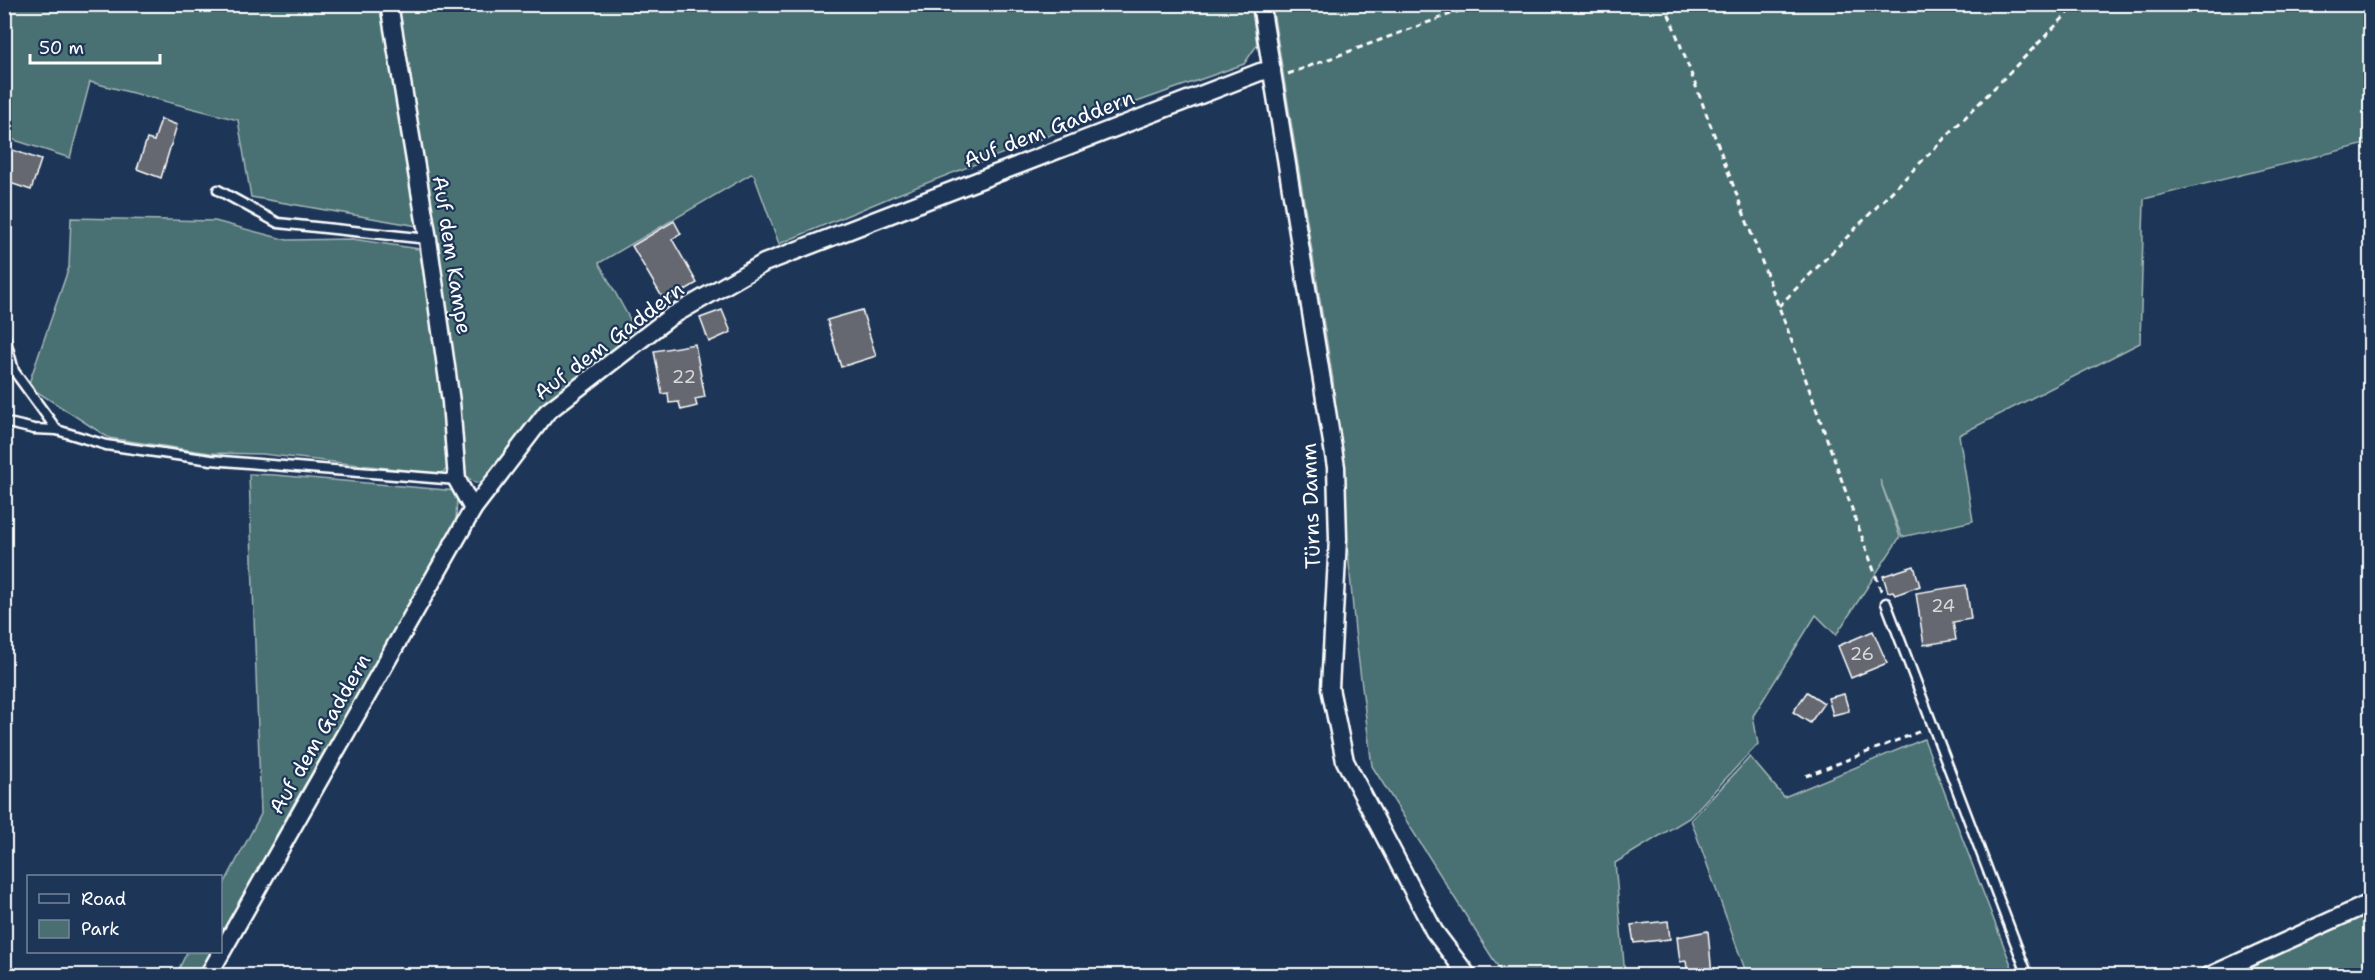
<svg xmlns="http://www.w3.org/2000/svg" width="2375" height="980" viewBox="0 0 2375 980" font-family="'Shantell Sans',sans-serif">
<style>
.green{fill:#496f72;stroke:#a4b7b8;stroke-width:1.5}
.building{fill:#65686f;stroke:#fff;stroke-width:1.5}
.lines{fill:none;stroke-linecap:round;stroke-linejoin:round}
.lane-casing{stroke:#fff;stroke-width:13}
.street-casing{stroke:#fff;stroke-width:21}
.path{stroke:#fff;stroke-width:3;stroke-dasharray:6 4.5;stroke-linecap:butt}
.lane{stroke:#1d3557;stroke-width:8}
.street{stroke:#1d3557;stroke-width:16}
.labels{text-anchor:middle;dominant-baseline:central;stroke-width:4.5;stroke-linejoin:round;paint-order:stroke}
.number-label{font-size:18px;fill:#d8d9db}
.street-label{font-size:21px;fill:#fff;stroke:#1d3557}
</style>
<rect width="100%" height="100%" fill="#1d3557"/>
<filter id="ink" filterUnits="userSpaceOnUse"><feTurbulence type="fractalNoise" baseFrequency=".0167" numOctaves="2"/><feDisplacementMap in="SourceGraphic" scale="12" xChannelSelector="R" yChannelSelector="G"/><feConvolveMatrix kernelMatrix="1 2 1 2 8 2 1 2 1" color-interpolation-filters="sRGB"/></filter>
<g filter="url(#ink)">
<g class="green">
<path d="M1251,4L1257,45L1244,64L1117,109L896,195L779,244L754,175L751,174L599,263L638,334L485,482L475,483L463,474L456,373L397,5Z"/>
<path d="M5,5H383L418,226L251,197L238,120L90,82L70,158L5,137Z"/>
<path d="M1272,5H2370V143L2144,199L2140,343L1959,435L1973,521L1902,537L1880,480L1900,537L1836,635L1816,615L1753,716L1758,744L1689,818L1615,863L1625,975H1503L1372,766L1355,631L1333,380Z"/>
<path d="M71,218L215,221L287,240L352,239L419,249L443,381L450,467L440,474L262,454L210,453L109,438L28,386L69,267Z"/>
<path d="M249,474L275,475L457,491L456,527L297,798L221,936V890L261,814Z"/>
<path d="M1924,739L2015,975H1747L1691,820L1750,757L1784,797Z"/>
<path d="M2370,910V975H2233Z"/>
<path d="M187,952H212L198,975H176Z"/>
</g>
<g class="building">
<path d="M161,119L177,125L161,178L137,169L147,139L154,141Z"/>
<path d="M4,147L41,160L31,190L4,181Z"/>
<path d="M674,221L681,234L672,239L697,283L665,302L632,246Z"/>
<path d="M722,310L731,332L709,342L700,318Z"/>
<path d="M862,310L876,356L841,367L827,320Z"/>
<path d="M695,344L705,397L695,399L697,406L681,410L679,402L669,403L668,393L662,394L654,351Z"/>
<path d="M1914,566L1920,586L1895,595L1893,591L1888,592L1883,576Z"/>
<path d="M1966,585L1971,619L1953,622L1956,640L1924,645L1916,593Z"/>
<path d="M1873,631L1887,663L1851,678L1838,646Z"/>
<path d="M1807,692L1824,703L1810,723L1793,712Z"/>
<path d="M1844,694L1849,711L1833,715L1828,698Z"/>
<path d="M1668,921L1670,939L1634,943L1631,925Z"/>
<path d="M1708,931L1712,975H1688L1686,961L1680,962L1677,937Z"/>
</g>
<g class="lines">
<defs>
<g id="lane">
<path d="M218,190L278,223L428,239"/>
<path d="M4,333L14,371L57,430L106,445L211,460L457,480"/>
<path d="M4,422L34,429L57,430"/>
<path d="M1886,603L2028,976"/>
</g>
<g id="street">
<path d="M389,4L428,239L451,402L457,480L473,509"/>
<path d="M1261,4L1336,467L1338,539L1330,688L1345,761L1434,931L1468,976"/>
<path d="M208,976L473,509L547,412L670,317L764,263L1260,72L1272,70"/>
<path d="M2209,976L2370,903"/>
</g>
</defs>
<use href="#lane" class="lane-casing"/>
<use href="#street" class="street-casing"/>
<g class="path">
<path d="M1665,4L1797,355L1882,593"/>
<path d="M1288,74L1478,4"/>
<path d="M1779,306L2077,4"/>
<path d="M1806,776L1921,731"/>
</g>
<use href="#lane" class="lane"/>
<use href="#street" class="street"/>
</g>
</g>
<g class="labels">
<g class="number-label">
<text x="684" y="377">22</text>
<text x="1943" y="606">24</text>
<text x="1862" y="654">26</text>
</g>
<g class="street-label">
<text transform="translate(1049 129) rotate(-21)">Auf dem Gaddern</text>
<text transform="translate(452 255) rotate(81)">Auf dem Kampe</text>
<text transform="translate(609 341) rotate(-37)">Auf dem Gaddern</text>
<text transform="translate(1311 506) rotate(-92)">Türns Damm</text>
<text transform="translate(320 734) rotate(-60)">Auf dem Gaddern</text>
</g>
</g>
<rect width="2375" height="980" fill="none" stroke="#1d3557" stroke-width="24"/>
<rect x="12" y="12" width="2351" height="956" fill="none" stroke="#fff" stroke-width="2" filter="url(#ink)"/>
<rect x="27" y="875" width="195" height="78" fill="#1d3557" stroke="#77869a" stroke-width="1.5"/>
<rect x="39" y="894" width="30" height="9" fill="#1d3557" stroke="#77869a" stroke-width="1.5"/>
<text x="81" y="905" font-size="18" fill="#ffffff">Road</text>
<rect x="39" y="920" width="30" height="18" fill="#496f72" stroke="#77869a" stroke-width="1.5"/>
<text x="81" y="935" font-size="18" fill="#ffffff">Park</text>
<path d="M30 54v9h130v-9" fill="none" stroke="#ffffff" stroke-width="3"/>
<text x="39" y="54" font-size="18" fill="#ffffff" stroke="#1d3557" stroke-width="4.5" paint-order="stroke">50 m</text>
</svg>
